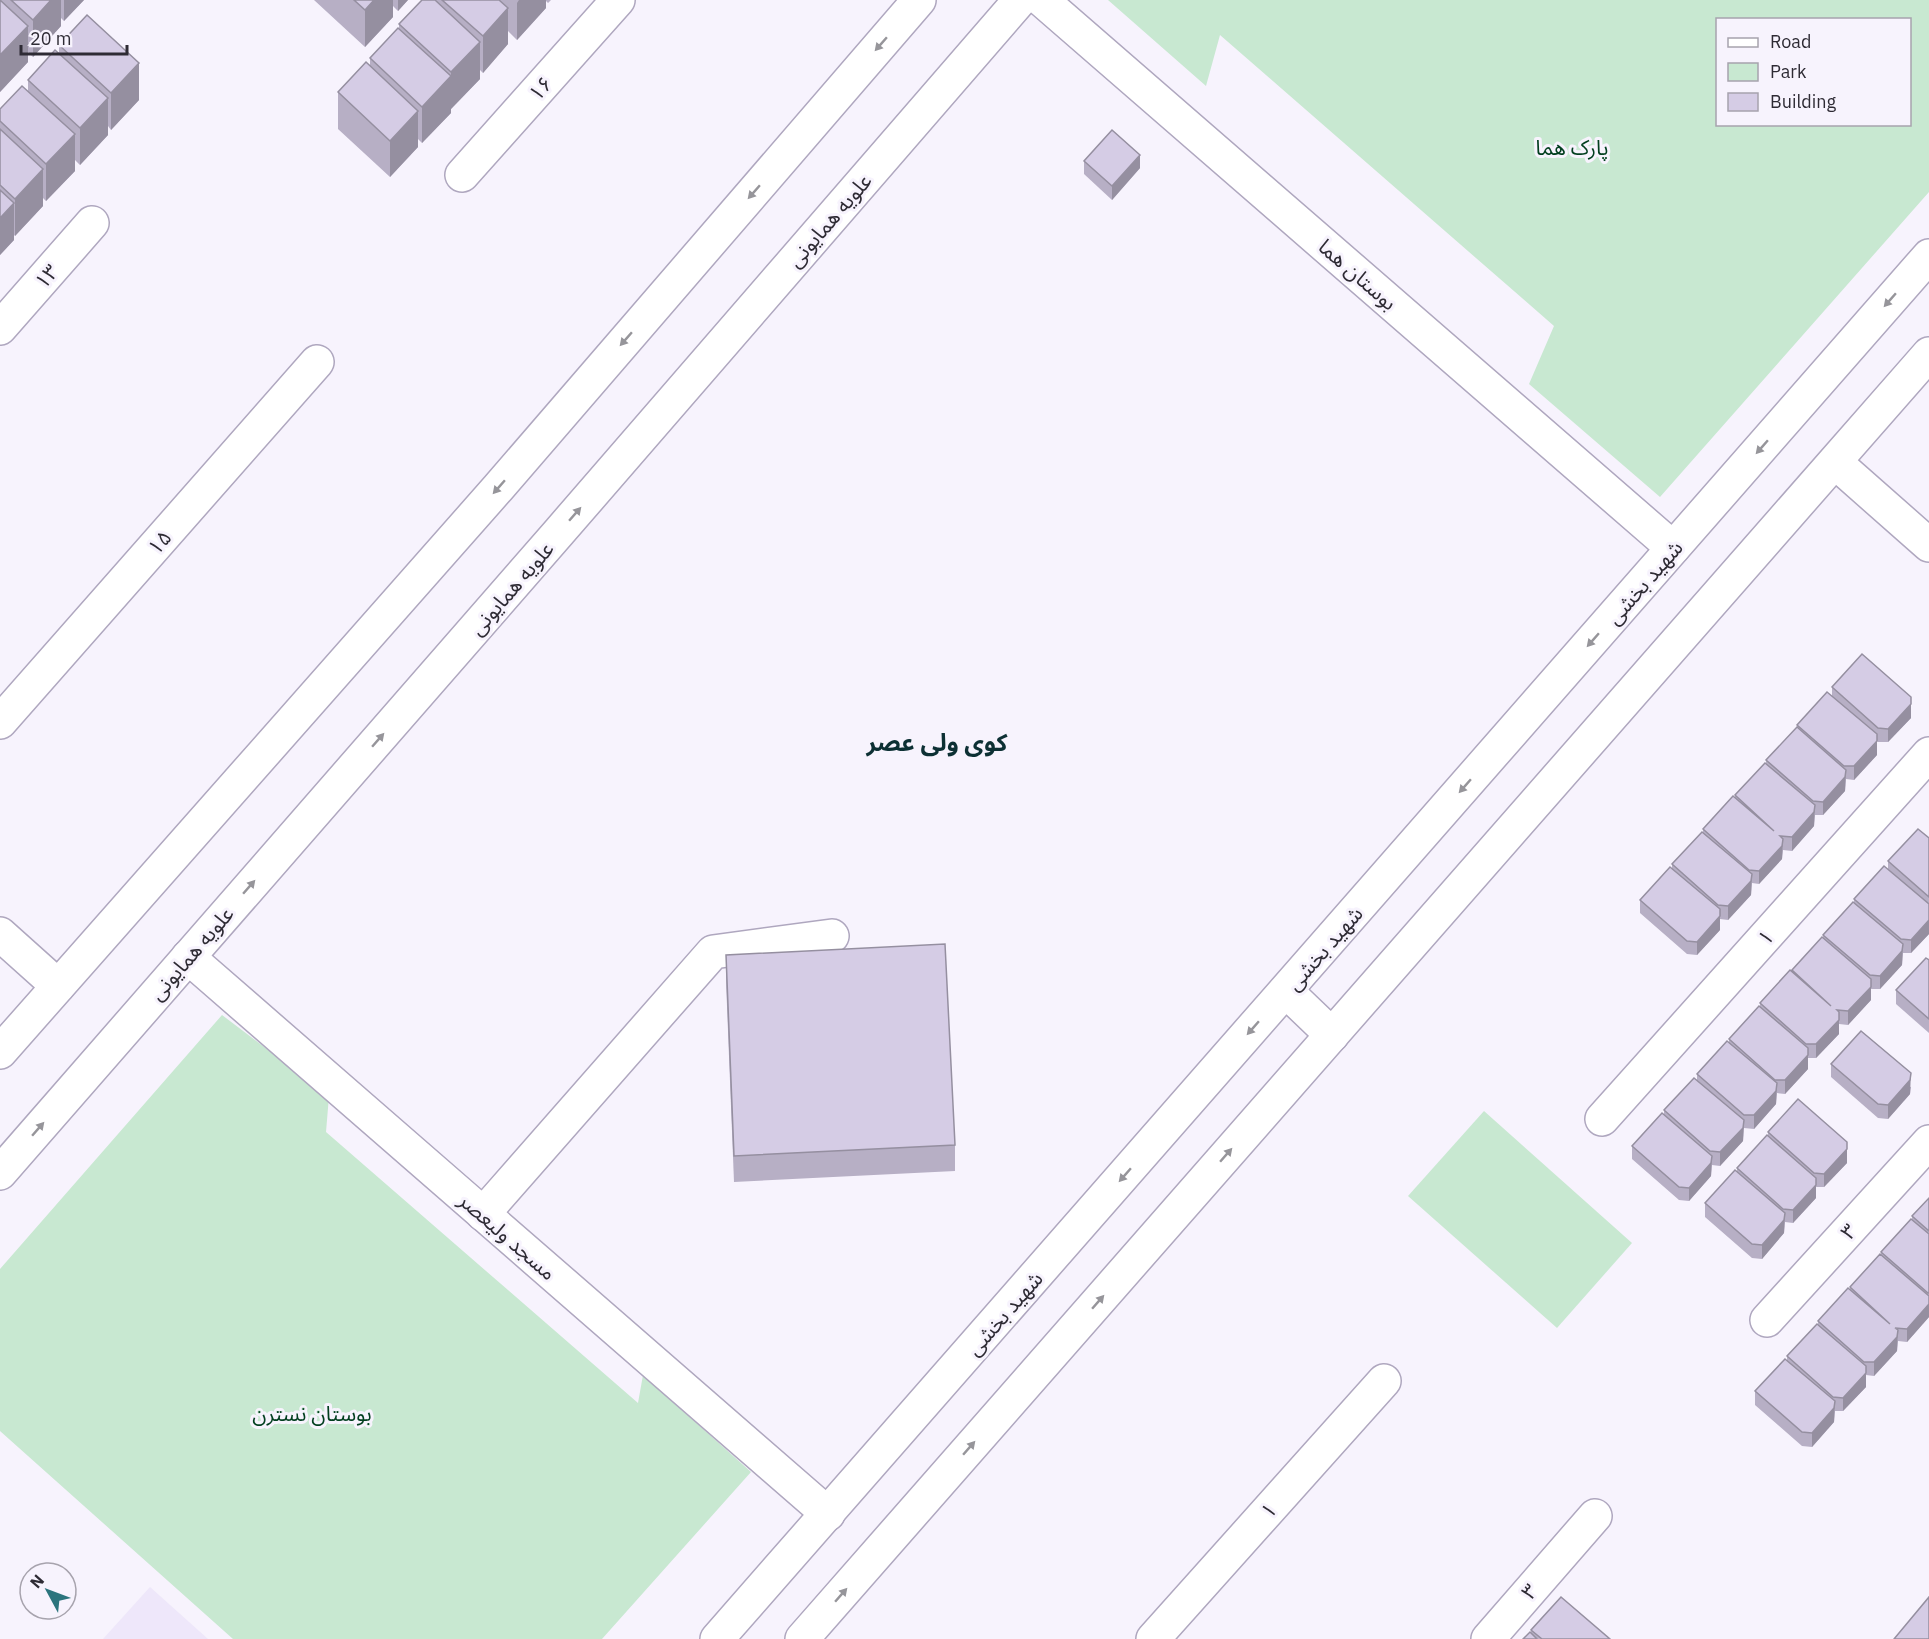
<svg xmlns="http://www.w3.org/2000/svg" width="1929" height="1639" viewBox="0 0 1929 1639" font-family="'IBM Plex Sans','Noto Sans Arabic',sans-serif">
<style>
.built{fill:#eee7fa}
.green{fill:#c8e8d1;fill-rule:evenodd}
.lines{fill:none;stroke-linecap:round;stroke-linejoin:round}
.minor-casing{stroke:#afa7bf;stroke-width:36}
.major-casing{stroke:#afa7bf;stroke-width:36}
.minor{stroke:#fff;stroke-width:33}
.major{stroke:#fff;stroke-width:33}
.wall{fill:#b7afc5}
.shaded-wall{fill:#958fa0}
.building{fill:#d5cce5;stroke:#958fa0;stroke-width:1.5}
.oneway{fill:#96959a}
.labels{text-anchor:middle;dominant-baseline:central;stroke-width:6;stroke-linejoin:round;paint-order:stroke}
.street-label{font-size:21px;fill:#2e2b34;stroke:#f7f3fd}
.park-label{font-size:21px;fill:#023f1f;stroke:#f7f3fd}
.quarter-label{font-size:24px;font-weight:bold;fill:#0d3034;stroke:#f7f3fd}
</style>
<rect width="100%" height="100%" fill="#f7f3fd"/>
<path class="built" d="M150,1587L208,1639H103Z"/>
<g class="green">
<path d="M1108,0H1929V192L1660,497L1529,384L1554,326L1220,35L1206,86ZM1718,20H1910V124H1718Z"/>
<path d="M222,1015L329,1096L326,1132L638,1403L643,1375L751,1472L602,1639H233L0,1431V1269Z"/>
<path d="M1484,1111L1632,1243L1557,1328L1408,1196Z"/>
</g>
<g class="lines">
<defs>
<g id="minor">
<path d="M1042,0L1673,548"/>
<path d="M462,175L618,0"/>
<path d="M0,328L92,223"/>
<path d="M1835,462L1929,545"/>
<path d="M0,722L317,362"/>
<path d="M0,934L58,986"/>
<path d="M188,957L828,1514"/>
<path d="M1286,991L1332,1035"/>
<path d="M1602,1119L1929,754"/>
<path d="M483,1214L713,952L832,936"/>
<path d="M1767,1320L1929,1142"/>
<path d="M717,1639L1929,256"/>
<path d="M802,1639L1929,354"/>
<path d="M1153,1639L1384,1381"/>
<path d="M1488,1639L1595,1516"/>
</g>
<g id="major">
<path d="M0,1052L498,488L919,0"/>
<path d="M0,1173L560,531L1020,0"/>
</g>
</defs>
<use href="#minor" class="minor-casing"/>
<use href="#major" class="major-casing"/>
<use href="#minor" class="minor"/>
<use href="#major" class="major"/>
</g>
<g class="wall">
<path d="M0,0H84L64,21L61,18V26L33,57L28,52V62L0,92Z"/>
<path d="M314,0H408L398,11L393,6V17L365,47Z"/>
<path d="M422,0H551L548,3L546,1V8L517,40L508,31V44L483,73L480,70V79L451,109V108V113L422,143L418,139V147L390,177L338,129V92L370,66V58L399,29V24Z"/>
<path d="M59,45L139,100L111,130L108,126V135L80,165L75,160V171L46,201L43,198V206L15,236L14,235V240L0,255V109L28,91V80L59,53Z"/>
<path d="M1084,161L1140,168L1112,200L1084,174Z"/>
<path d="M1832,687L1911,718L1888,742H1878L1877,741V755L1854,780L1846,779L1845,791L1823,815H1815L1814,826L1792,851L1783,850L1782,859L1759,884L1752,883L1751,895L1728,920L1720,919V930L1697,955L1687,954L1640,913V900L1672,868V864L1703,833V829L1735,798V795L1766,764V760L1797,728V725L1832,695Z"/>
<path d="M1929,838V934L1911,953H1903L1902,965L1880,989H1871V1000L1848,1025L1839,1024V1034L1816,1058H1808V1069L1785,1094L1777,1093L1776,1104L1754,1129L1744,1128L1743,1141L1720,1166L1712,1165L1711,1176L1689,1201L1679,1200L1632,1159V1146L1664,1114V1110L1697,1081V1074L1729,1043V1039L1760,1007V1003L1792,972V970L1823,938V935L1854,903V899L1888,870V861Z"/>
<path d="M726,955L955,1145V1171L734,1182L726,981Z"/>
<path d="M1929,960V1033L1896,1004V990Z"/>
<path d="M1831,1064L1911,1087L1910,1094L1888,1119L1878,1118L1831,1077Z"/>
<path d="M1768,1132L1847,1155V1163L1824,1187H1816V1198L1793,1223L1785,1222L1784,1233L1762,1259L1752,1258L1705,1217V1203L1737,1172V1168L1768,1136Z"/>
<path d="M1929,1198V1317L1907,1342L1898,1341L1897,1351L1874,1376L1866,1375V1387L1843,1411H1835L1834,1422L1812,1447L1802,1446L1755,1405V1391L1787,1360V1356L1818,1325V1321L1850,1290V1287L1881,1256V1252L1912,1220V1216Z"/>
<path d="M1531,1630L1610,1639H1523L1531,1634Z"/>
</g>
<g class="shaded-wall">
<path d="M51,0H61V26L33,57V20Z"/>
<path d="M64,0H84L64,21Z"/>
<path d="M374,0H393V17L365,47V10Z"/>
<path d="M398,0H408L398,11Z"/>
<path d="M519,0H546V8L517,40V3Z"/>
<path d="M508,8V44L483,73V36Z"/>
<path d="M28,26V62L0,92V55Z"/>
<path d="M480,42V79L451,109V72Z"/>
<path d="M139,63V100L111,130V93Z"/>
<path d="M451,76V113L422,143V107Z"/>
<path d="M108,98V135L80,165V128Z"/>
<path d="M418,111V147L390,177V141Z"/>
<path d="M75,134V171L46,201V164Z"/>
<path d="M1140,155V168L1112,200V186Z"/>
<path d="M43,169V206L15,236V199Z"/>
<path d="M14,203V240L0,255V218Z"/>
<path d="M1911,697V718L1888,742V729Z"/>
<path d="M1877,734V755L1854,780V766Z"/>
<path d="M1846,770L1845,791L1823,815V802Z"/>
<path d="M1815,805L1814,826L1792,851V837Z"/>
<path d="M1783,839L1782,859L1759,884V871Z"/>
<path d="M1752,874L1751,895L1728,920V906Z"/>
<path d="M1720,909V930L1697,955V942Z"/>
<path d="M1929,920V934L1911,953V940Z"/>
<path d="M1903,944L1902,965L1880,989V976Z"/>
<path d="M1871,979V1000L1848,1025V1011Z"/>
<path d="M1839,1012V1034L1816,1058V1044Z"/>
<path d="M1808,1048V1069L1785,1094V1080Z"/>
<path d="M1911,1073L1910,1094L1888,1119V1105Z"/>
<path d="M1777,1083L1776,1104L1754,1129V1115Z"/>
<path d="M1744,1120L1743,1141L1720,1166V1152Z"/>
<path d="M1847,1142V1163L1824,1187V1174Z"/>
<path d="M1712,1156L1711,1176L1689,1201V1188Z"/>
<path d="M1816,1178V1198L1793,1223V1210Z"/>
<path d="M1785,1213L1784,1233L1762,1259V1245Z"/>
<path d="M1929,1303V1317L1907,1342V1329Z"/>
<path d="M1898,1330L1897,1351L1874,1376V1362Z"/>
<path d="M1866,1366V1387L1843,1411V1398Z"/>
<path d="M1835,1401L1834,1422L1812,1447V1433Z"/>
</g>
<g class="building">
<path d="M0,0L28,26L0,55Z"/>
<path d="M11,0H51L33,20Z"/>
<path d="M354,0H374L365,10Z"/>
<path d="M422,0H435L480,42L451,72L399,24Z"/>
<path d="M442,0H499L508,8L483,36Z"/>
<path d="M87,15L139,63L111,93L59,45Z"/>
<path d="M398,28L451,76L422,107L370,58Z"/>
<path d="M55,50L108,98L80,128L28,80Z"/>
<path d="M366,62L418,111L390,141L338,92Z"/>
<path d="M22,86L75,134L46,164L0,121V109Z"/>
<path d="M0,129L43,169L15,199L0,185Z"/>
<path d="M1112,130L1140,155L1112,186L1084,161Z"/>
<path d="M0,190L14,203L0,218Z"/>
<path d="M1862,654L1911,697V704L1888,729L1878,728L1832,687Z"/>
<path d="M1827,692L1877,734V741L1854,766H1844L1797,725Z"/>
<path d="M1797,727L1846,770L1845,777L1823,802L1813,801L1766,760Z"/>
<path d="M1765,763L1815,805L1814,812L1792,837L1780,836L1783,839L1782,846L1759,871L1749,870L1703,829L1733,796L1774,831L1735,795Z"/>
<path d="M1918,829L1929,838V897L1888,861Z"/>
<path d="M1702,832L1752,874L1751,881L1728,906L1718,905L1672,864Z"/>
<path d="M1884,866L1929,904V920L1911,940L1901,939L1854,899Z"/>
<path d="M1670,867L1720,909V916L1697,942L1687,941L1640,900Z"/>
<path d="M1853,902L1903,944L1902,951L1880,976L1870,975L1823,935Z"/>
<path d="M1822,937L1871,979V987L1848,1011L1837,1010L1839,1012V1020L1816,1044H1806L1760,1003L1790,970L1831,1006L1792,970Z"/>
<path d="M945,944L955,1145L734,1156L726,955Z"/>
<path d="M1926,958L1929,960V1019L1896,990Z"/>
<path d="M1759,1006L1808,1048V1055L1785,1080H1775L1729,1039Z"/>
<path d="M1861,1031L1911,1073L1910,1080L1888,1105L1878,1104L1831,1064Z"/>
<path d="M1727,1041L1777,1083L1776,1091L1754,1115H1744L1697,1074Z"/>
<path d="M1694,1078L1744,1120L1743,1128L1720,1152L1710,1151L1664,1110Z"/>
<path d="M1798,1099L1847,1142V1149L1824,1174L1814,1173L1768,1132Z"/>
<path d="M1662,1113L1712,1156L1711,1163L1689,1188L1679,1187L1632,1146Z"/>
<path d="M1767,1135L1816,1178V1185L1793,1210L1783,1209L1737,1168Z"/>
<path d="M1735,1170L1785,1213L1784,1220L1762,1245L1752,1244L1705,1203Z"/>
<path d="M1929,1198V1231L1912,1216Z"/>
<path d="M1911,1219L1929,1234V1293H1928L1881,1252Z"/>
<path d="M1880,1254L1929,1296V1304L1907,1329L1895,1328L1898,1330L1897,1337L1874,1362H1864L1818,1321L1848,1288L1890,1324L1850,1287Z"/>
<path d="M1817,1324L1866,1366V1373L1843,1398L1833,1397L1787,1356Z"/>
<path d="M1785,1359L1835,1401L1834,1408L1812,1433L1802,1432L1755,1391Z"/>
<path d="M1561,1597L1610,1639H1542L1531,1630Z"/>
<path d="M1929,1597V1639H1894Z"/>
<path d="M1530,1632L1537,1639H1523Z"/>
</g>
<defs><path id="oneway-solid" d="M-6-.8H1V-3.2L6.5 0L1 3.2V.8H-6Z" transform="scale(1.5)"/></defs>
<g class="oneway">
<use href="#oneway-solid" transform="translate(881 44) rotate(131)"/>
<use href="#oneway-solid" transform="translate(754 192) rotate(131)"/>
<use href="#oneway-solid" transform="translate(1890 300) rotate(131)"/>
<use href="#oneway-solid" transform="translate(626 339) rotate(131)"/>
<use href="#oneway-solid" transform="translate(1762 447) rotate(131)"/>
<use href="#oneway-solid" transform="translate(499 487) rotate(131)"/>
<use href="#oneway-solid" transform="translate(575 514) rotate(-49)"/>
<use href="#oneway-solid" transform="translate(1593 640) rotate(131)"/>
<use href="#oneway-solid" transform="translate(378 740) rotate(-49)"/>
<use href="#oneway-solid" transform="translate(1465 786) rotate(131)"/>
<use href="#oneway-solid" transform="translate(249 887) rotate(-49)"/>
<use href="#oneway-solid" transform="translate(1253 1028) rotate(131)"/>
<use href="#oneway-solid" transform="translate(38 1129) rotate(-49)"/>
<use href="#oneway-solid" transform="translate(1226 1155) rotate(-49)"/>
<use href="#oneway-solid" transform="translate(1125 1175) rotate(131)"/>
<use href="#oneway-solid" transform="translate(1098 1302) rotate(-49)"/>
<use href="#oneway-solid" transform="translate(969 1448) rotate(-49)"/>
<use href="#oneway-solid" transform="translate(841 1595) rotate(-49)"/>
</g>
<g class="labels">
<g class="street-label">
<text transform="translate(540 88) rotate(-48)">۱۶</text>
<text transform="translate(829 220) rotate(-49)">علویه همایونی</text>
<text transform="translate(1358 274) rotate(41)">بوستان هما</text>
<text transform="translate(46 276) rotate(-49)">۱۳</text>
<text transform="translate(159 542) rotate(-49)">۱۵</text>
<text transform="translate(1644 582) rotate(-49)">شهید بخشی</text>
<text transform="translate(511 588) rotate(-49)">علویه همایونی</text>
<text transform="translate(1765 937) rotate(-48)">۱</text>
<text transform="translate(1324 948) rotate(-49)">شهید بخشی</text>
<text transform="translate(191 953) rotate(-49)">علویه همایونی</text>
<text transform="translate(1848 1231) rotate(-48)">۳</text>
<text transform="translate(508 1236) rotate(41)">مسجد ولیعصر</text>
<text transform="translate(1004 1313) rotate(-49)">شهید بخشی</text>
<text transform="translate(1268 1510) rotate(-48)">۱</text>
<text transform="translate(1529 1591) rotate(-49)">۳</text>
</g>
<g class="park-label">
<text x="1572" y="147">پارک هما</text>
<text x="312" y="1413">بوستان نسترن</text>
</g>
<g class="quarter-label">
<text x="937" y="742">کوی ولی عصر</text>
</g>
</g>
<rect x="1716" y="18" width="195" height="108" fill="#f7f3fd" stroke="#a7a3ad" stroke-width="1.5"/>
<rect x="1728" y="38" width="30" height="9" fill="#ffffff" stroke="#a7a3ad" stroke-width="1.5"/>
<text x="1770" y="48" font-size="18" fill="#2e2b34">Road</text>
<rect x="1728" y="63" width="30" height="18" fill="#c8e8d1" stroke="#a7a3ad" stroke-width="1.5"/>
<text x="1770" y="78" font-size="18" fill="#2e2b34">Park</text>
<rect x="1728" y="93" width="30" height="18" fill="#d5cce5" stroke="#a7a3ad" stroke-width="1.5"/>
<text x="1770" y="108" font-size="18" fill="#2e2b34">Building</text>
<g transform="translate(48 1591) rotate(311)"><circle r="28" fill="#f7f3fd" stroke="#a7a3ad" stroke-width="1.5"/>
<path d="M0-4.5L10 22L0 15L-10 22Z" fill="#2b747d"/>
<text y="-9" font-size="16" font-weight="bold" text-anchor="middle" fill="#2e2b34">N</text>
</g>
<path d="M21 45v9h106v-9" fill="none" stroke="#2e2b34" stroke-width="3"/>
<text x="30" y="45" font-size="18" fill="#2e2b34" stroke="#f7f3fd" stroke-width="4.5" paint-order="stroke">20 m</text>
</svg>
